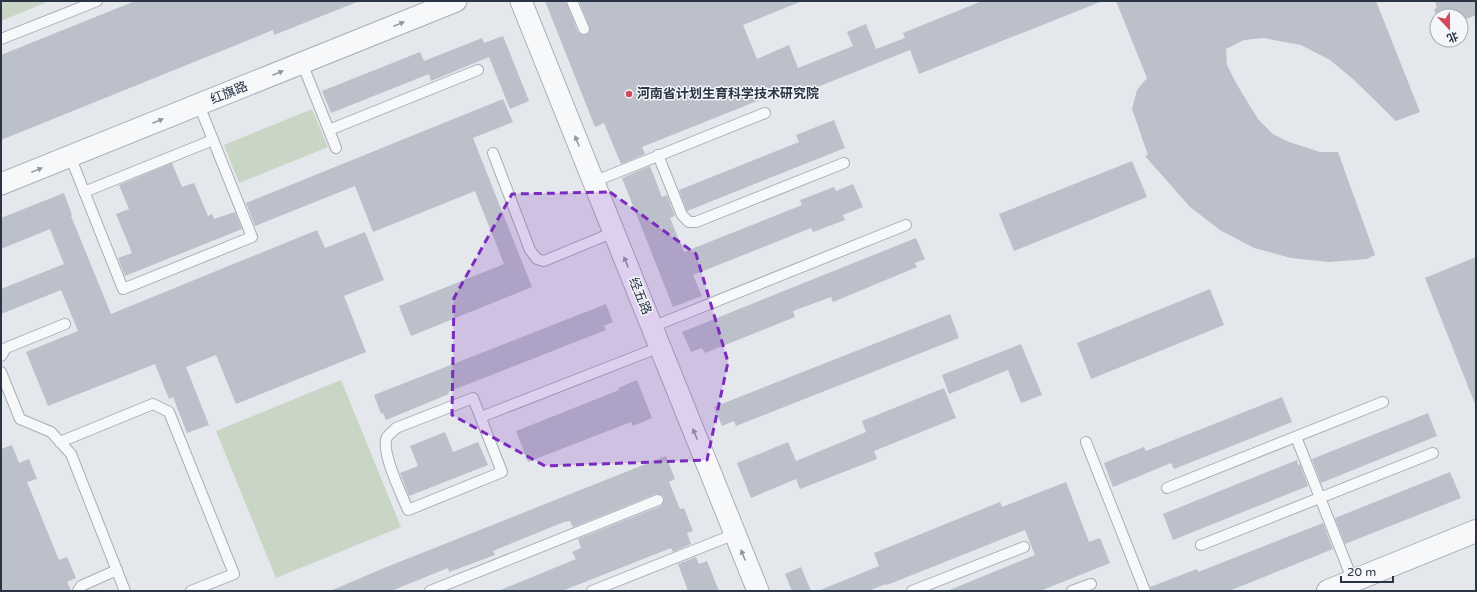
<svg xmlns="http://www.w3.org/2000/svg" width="1477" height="592" viewBox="0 0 1477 592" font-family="'Varela Round','Noto Sans SC',sans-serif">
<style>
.green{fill:#c9d6c5}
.building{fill:#bbc0ca}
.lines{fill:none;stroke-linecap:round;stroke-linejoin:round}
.service-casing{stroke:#a9aeb7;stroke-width:12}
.minor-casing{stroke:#a9aeb7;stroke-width:23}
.tertiary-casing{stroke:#a9aeb7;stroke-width:24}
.service{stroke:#f7f8fa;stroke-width:10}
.minor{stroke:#f7f8fa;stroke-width:21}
.tertiary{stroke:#f7f8fa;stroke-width:22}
.oneway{fill:#9196a0}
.marked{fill:#7b2cbf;fill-opacity:0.2;stroke:#7b2cbf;stroke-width:3;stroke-dasharray:8 5;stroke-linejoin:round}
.poi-dot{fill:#d1495b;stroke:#f4f6f9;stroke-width:1.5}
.labels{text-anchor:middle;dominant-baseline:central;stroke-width:3;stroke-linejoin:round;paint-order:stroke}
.street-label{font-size:13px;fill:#2b3445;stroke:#f4f6f9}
.poi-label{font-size:13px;font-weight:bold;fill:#2b3445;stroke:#f4f6f9;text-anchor:start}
</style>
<rect width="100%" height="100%" fill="#e4e7ec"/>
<g class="green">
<path d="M1,1H49L1,21Z"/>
<path d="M312,109L328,147L239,183L224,145Z"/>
<path d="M341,380L401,527L276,578L216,431Z"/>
</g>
<g class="building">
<path d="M135,1H357V2L274,35L273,30L1,140V55Z"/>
<path d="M545,1H566L578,32L584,35L589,33L590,29L579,1H802L743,25L757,59L789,45L798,68L853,46L847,32L866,24L876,49L905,38L903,33L982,1L1100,2L919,74L910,50L795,96L794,91L778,98L777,93L642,147L645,154L621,164L604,123L595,127Z"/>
<path d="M1116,1H1376L1420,112L1396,121L1353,79L1330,60L1301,45L1264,38L1244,40L1226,49L1227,65L1236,83L1258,119L1273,134L1289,142L1320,152H1338L1375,255L1367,259L1329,262L1291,258L1254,248L1220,230L1190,207L1145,156L1148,155L1132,109L1137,90L1147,78Z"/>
<path d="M1435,1H1476V15L1461,21V16H1437V18L1434,9L1437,8Z"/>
<path d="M503,36L529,101L510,109L489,57L431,81L429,74L331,113L322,91L420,52L424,61L482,38L484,43Z"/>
<path d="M503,99L513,122L473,138L532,287L411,336L399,306L504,264L475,191L373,232L355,186L255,226L254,224L246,203Z"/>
<path d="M834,120L845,148L687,211L679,190L799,142L796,135Z"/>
<path d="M1132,161L1147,197L1014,251L999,214Z"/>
<path d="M172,163L182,187L194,183L208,216L212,214L214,219L235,212L242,229L125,276L118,258L132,253L116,214L129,209L119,185Z"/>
<path d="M650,166L662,197L667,195L675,216L670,218L684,252L802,205L800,200L834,187L836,191L853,184L863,207L843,215L845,220L813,232L811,228L693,275L702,296L673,307L622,178Z"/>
<path d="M64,193L72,215L71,216L111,314L317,230L325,248L365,232L384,280L344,296L366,352L236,404L216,355L186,367L209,425L187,433L173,397L169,399L155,364L48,406L26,352L78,331L61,290L1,314V289L64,264L50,229L1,249V218Z"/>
<path d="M916,238L925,259L915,263L917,267L833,302L831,297L793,311L795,317L705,353L702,348L691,352L682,332Z"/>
<path d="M1476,257V404H1475L1425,278Z"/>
<path d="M1210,289L1224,325L1091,379L1077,343Z"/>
<path d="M606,304L613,322L604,326L606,330L448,392L449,394L386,420L383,413L381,414L374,395Z"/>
<path d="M950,314L959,338L736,426L734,421L722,426L714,407Z"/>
<path d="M1021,344L1042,395L1021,403L1008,370L949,394L942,375Z"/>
<path d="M637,380L652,418L633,426L631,422L528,462L516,431L619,390L618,388Z"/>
<path d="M944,388L956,418L874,451L877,459L800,489L796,479L751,498L737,463L788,442L796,461L866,432L862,421Z"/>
<path d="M1282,397L1292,422L1174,469L1171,463L1113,487L1104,463L1144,447L1146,451Z"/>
<path d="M1428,413L1437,436L1321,483L1312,459Z"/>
<path d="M445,432L453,452L478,442L488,465L409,496L400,473L418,466L410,446Z"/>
<path d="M12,445L19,463L29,459L37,479L27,482L59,560L67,557L76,578L67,582L71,591H1V449Z"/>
<path d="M666,456L675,479L669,482L680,509L684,508L693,531L687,533L691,544L673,552L671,548L562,591H498L576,559L572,552L581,548L578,539L661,506L664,501V497L662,495L656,494L573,527L570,521L564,522L493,551L495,555L449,572L448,568L391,591H330L384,568Z"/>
<path d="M1297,460L1298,465L1300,464L1308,486L1173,540L1163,514Z"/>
<path d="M1450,472L1461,498L1345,544L1335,518Z"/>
<path d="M1066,482L1089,542L1100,538L1110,563L1040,591H947L1035,555L1025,530L887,585L886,584L868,591H818L879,566L874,553L1000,502L1002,507Z"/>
<path d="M1323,523L1333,549L1229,591H1151L1150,587L1197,569L1198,572Z"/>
<path d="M696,557L699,564L707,561L719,591H688L678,564Z"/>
<path d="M801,567L811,591H792L785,574Z"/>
</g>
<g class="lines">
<defs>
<g id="service">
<path d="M572,1L584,29"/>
<path d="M1,39L97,1"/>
<path d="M302,63L336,148"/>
<path d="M329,130L478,70"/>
<path d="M493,153L530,250L537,259L544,261L614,232"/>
<path d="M658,155L682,215L689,222H696L844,163"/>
<path d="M70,156L123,289L252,237L199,105"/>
<path d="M593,182L765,113"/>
<path d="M84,192L213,140"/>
<path d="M652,327L906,225"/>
<path d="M1,356L6,348L65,324"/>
<path d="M1,372L20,419L51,432L71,454L125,591"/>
<path d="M473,398L502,472L408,510C402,495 380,451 387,437C389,434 394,431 396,428Z"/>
<path d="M481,417L660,347"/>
<path d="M1296,437L1353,581"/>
<path d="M60,442L153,404L169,412L234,574L191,591"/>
<path d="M1086,442L1145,591"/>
<path d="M1167,488L1383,402"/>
<path d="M1201,545L1433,453"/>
<path d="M78,591L81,586L117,570"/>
<path d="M430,591L658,500"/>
<path d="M592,591L735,534"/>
<path d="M912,591L1024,547"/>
<path d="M1072,591L1091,584"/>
</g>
<g id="minor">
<path d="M521,1L758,591"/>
<path d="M1,184L456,1"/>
</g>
<path id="tertiary" d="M1328,591L1476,531"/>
</defs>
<use href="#service" class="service-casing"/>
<use href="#minor" class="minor-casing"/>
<use href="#tertiary" class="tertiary-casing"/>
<use href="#service" class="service"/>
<use href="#minor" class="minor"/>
<use href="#tertiary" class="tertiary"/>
</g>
<defs><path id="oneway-solid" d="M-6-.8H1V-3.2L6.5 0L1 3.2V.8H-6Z"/></defs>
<g class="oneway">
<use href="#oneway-solid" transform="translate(399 24) rotate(-22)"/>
<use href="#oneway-solid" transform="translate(278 73) rotate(-22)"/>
<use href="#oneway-solid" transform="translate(158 121) rotate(-22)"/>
<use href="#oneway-solid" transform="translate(577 141) rotate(-112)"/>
<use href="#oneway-solid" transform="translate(37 170) rotate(-22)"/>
<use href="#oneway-solid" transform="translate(626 262) rotate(-112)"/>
<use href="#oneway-solid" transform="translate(695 434) rotate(-112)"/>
<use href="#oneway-solid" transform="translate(743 555) rotate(-112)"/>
</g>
<path class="marked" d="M610,192L696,254L728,362L707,460L545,466L452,415L454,298L512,194Z"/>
<circle class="poi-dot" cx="629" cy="94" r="4"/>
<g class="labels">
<g class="street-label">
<text transform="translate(229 93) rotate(-22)">红旗路</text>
<text transform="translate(640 296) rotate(68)">经五路</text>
</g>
<g class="poi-label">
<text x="637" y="94">河南省计划生育科学技术研究院</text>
</g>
</g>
<rect width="1477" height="592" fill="none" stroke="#2b3445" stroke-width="4"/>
<g transform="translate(1449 28) rotate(158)"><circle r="19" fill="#f4f6f9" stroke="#a4a8b1"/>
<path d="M0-3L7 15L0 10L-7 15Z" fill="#d1495b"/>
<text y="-6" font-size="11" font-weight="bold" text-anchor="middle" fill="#2b3445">北</text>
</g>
<path d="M1341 576v6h52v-6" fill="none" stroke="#2b3445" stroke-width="2"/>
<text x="1347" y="576" font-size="12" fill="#2b3445" stroke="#f4f6f9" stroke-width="3" paint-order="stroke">20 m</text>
</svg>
